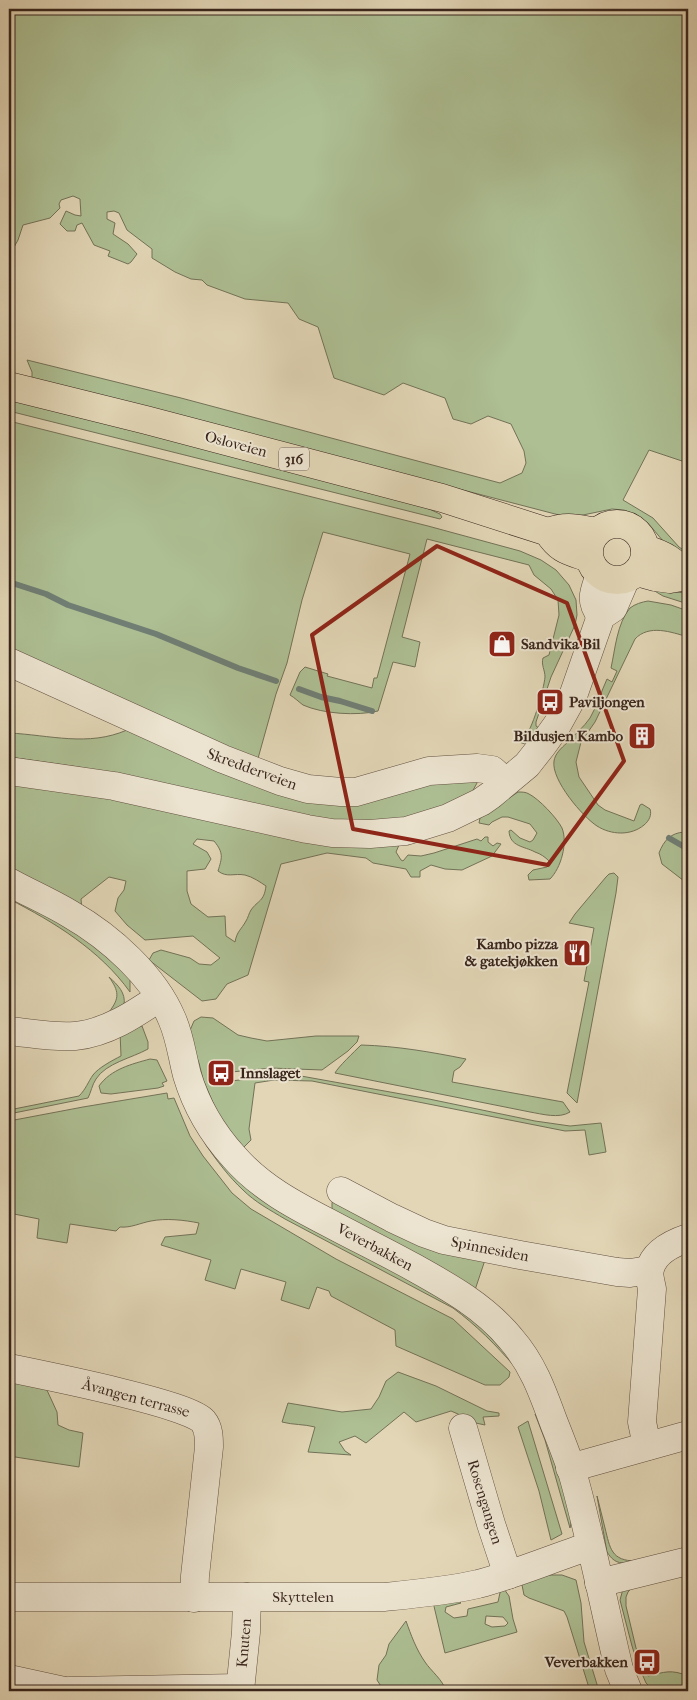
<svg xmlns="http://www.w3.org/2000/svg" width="697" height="1700" viewBox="0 0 697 1700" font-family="'IM FELL French Canon',serif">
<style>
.green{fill:#adbf93;stroke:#737258;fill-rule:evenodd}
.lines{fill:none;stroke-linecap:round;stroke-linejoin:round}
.stream{stroke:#707e74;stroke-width:6}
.minor-casing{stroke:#635142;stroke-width:29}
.major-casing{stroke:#39251c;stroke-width:29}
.minor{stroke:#ece4d0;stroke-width:28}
.major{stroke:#e2d6b6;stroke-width:28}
.marked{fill:none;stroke:#8f2418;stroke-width:4;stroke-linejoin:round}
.labels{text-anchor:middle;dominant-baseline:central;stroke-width:4;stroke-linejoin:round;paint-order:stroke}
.shield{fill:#ece4d0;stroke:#6f5e52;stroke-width:1}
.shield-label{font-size:14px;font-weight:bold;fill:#39251c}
.street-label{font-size:15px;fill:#39251c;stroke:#ece4d0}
.poi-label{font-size:15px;font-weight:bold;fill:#39251c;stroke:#ece4d0;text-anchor:start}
</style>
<rect width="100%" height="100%" fill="#e2d6b6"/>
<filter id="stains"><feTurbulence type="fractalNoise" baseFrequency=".004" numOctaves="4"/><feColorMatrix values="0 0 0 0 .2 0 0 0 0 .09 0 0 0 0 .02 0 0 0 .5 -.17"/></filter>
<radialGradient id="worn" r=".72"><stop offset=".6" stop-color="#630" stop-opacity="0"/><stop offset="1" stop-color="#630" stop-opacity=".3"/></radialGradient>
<g class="green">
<path d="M9,9H688V463L649,450L623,500L653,518L679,547L688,553V559L663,541L648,523L636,515L624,510L612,509L578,516L559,515L32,378V372L27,360L181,398L500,483L522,473L526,463L524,451L511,424L488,416L471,424L453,419L445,398L403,383L384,395L334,378L318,327L299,319L288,303L245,299L207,285L202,280L191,279L175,272L152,258V249L127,230L119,213L114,211L107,212V219L115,223L113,234L128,244L137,254L131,262L128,264L108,256L110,251L94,245L82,223L77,225L75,231H67L60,224L66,211L75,215L81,216L80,199L73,196L61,200L59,204L60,208L50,218L23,225L18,240L9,256Z"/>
<path d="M9,399L267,463L427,508L440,514L442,517L440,519L9,411Z"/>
<path d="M9,421L428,526L520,551L541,560L556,570L569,585L576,600L577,615L575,625L551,677L536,722V726L539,728L525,744L519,742V739H523C532,732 544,689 545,677C545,670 541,665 543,658L549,655L559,615L558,600L551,589L534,575L529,565L427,539L402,637L420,642L415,667L393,662L378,711C357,716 323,714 303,705C299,702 295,698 290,695L300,672L305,667L328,674L327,676L372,688L374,678H377L410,554L323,532L302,600L287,663L276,694L257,762L9,648Z"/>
<path d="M653,590H668L688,594V604L663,596Z"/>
<path d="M648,601L671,605L688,611V637C671,632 649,624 635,639L595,722L581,742L576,762L579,777L598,805L605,810L634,821L640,805L642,804L650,809C652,815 649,821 644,825C631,836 611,835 597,826C583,817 551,780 554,761C555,754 561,748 567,743C574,735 584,727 590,718C597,706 601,692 607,679L612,682L617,671L611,668C615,650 617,623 630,608C635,604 642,602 648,601Z"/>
<path d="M127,730L247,777L409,786L476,781L477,783L472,792L441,808L392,821L331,822L131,777L78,767L9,757V733C50,735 88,747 127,730Z"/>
<path d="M9,781L399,845L396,852L401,860L403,861L408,855L421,856L434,853L477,839L481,841L485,837H488V842L493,846L497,843L501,844L492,856L462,870L445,869L431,865L420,871V877H411L406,869L373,863L366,858L327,853L281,864L248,975L227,984L216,999L202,1001L149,960L153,953L161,950L190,958L199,964L211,965L220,958L193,936L145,940L127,925L115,911L118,898L124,890L126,881L109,877L81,899L82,910L9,871ZM197,839L214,841C224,853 222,858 218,871C227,878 234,873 245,875C253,877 260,882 266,886C264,902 258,900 251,910C249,913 248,918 246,921C241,930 237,931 235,942L226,936L225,916L208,917L191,904L187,891V871L205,869L211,859L207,852L193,844Z"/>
<path d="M518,792C522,792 526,792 529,794C539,799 557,818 562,828C568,843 561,868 550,879L529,880L528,875L533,870L547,867L549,861C545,857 541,854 535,852C524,846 510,847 509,831L511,830L520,838L530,842L533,840L537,833L530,824L508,817H502L492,822L489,825L479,823L480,818Z"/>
<path d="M684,832L688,833V884L662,864L659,853C664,840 671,833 684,832Z"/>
<path d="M614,873L618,877L616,893L577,1103L567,1093L589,982L584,981L594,928L569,923L575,914L606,877L609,874Z"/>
<path d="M9,892L86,936L130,978V992C100,950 54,922 9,899Z"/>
<path d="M109,977C118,985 126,993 124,1005L109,1012C120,998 119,991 109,977Z"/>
<path d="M201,1017L213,1018L238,1035L251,1038L267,1041L316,1036H359L357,1042L348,1051L322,1070L271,1068L212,1074L215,1083L280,1075L301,1076L429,1099L535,1121L570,1126L601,1123L606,1152L589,1155L585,1130L565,1131L550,1128L312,1081L274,1080L255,1083L249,1129L251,1140L242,1149L228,1131L216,1110L203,1079L199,1063L188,1035L194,1021Z"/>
<path d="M142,1026L148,1042V1049C132,1058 106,1063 96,1079C92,1085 91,1092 88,1098L9,1114V1110L79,1096C86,1089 88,1082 93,1075C98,1068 113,1060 121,1056L120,1032Z"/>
<path d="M361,1045C397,1046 431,1052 466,1059L460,1067L454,1071L452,1082L563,1102L570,1112C559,1119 542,1114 530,1112L335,1073C338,1067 354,1052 361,1045Z"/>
<path d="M150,1059L157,1060L167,1081L162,1083L164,1086L158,1088L111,1094L101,1093L99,1086C111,1069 132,1064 150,1059Z"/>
<path d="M167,1093L168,1099L174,1098L190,1136L203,1156L232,1193L251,1209L336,1259L453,1319L510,1372L509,1377L500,1385H485L396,1346L395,1330L331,1296L329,1291L317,1287L309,1309L281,1300L286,1282L241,1269L235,1289L205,1280L211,1260L161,1245L165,1237L196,1234L199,1223C184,1220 166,1218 151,1221C140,1223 131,1228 120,1227L116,1231L70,1224L67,1243L37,1238L39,1219L9,1213V1121L83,1107Z"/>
<path d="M203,1139L492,1332L515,1367C496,1345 476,1325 453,1308L285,1219C270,1210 255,1202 243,1190C229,1177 217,1161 206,1145Z"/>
<path d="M334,1199L485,1260L475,1290L332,1212V1203Z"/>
<path d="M398,1372L436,1386L487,1411L499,1413V1416L483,1417L485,1425L471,1422L458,1414L451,1411L416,1422L404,1412L366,1443L355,1436L339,1442L345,1451L351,1455L308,1452L315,1427C304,1424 293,1425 282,1422L288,1403L342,1412L371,1409L379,1397L386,1381Z"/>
<path d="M9,1380L46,1388L57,1412L58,1425L69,1430L83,1433L79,1467L9,1456Z"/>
<path d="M535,1414H541L572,1519L570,1528L545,1440Z"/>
<path d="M528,1421L562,1534L551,1540L539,1491L518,1427Z"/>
<path d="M597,1496C600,1507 602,1517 605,1528C610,1548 611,1561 636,1561C623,1564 615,1565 607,1552Z"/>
<path d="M550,1575H562L576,1580L581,1603L584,1642L599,1691H590L567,1617L564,1611L529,1598L524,1595L522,1585L525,1581Z"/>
<path d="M635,1584L628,1592L626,1597V1606L636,1648L648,1676C665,1672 671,1669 688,1676V1691H654L646,1683L637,1662L632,1646L620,1600L623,1589Z"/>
<path d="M501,1588L504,1589L509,1596L513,1619L517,1632L445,1653L433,1602L453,1596L461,1603L446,1607L445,1612L454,1618L467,1616L468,1609L498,1602ZM486,1616L503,1617L508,1623L505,1626L492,1627L485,1624Z"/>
<path d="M406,1621C411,1635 416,1649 425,1662C431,1671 443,1680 446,1691H384L377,1680L379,1665L386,1655L389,1644Z"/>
</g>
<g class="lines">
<g class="stream">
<path d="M9,582L46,594L68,605L156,634L238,668L276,681"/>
<path d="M299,689L321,697L340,701L372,711"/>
<path d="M669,838L688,849"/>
</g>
<defs>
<g id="minor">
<path d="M600,575C594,592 589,600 601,616"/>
<path d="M9,662L223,759L280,781L308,789L341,792H356L429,771L477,768L492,770L506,782"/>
<path d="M9,771L114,786L307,829L332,833L370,834L406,831L448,818L481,802L491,795L527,765L542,746L557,725L573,696L601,616L613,608L625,580"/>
<path d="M9,882C29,893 50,902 70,914C110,937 154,976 172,1019C180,1037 182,1056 187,1075C196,1105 213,1134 234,1157C260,1187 294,1205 329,1223C357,1238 386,1252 413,1267C449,1287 485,1307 511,1339C533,1364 543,1393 554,1423C560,1438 566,1453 571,1468C590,1533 603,1602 619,1669L628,1691"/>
<path d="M9,1031C30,1033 54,1038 75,1036C107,1033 135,1014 160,997"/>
<path d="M341,1191L392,1218L424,1233L444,1240L520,1255L617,1272L630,1273L649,1270"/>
<path d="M9,1368C38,1374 190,1404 203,1421C209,1428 209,1438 209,1447L195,1576L194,1598"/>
<path d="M463,1428L491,1524L508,1575"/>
<path d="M647,1446L642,1422L652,1289C651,1283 648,1274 650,1269C654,1252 673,1243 688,1238"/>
<path d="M570,1468L688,1435"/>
<path d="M599,1583L688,1561"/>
<path d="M9,1597H384C415,1594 448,1591 478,1584C516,1574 553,1558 590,1546"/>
<path d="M9,1679L64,1691"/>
<path d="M69,1691L240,1688"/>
<path d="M240,1691L246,1632L247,1597"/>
</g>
<g id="major">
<path d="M9,386L146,420L442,498L548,532C567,525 578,529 597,532"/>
<circle cx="617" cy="552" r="28"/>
<path d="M548,532C560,551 569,551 589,558"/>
<path d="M645,549C665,555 674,561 687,576"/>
<path d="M637,572L655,577L670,579L688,576"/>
</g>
</defs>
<use href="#minor" class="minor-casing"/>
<use href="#major" class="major-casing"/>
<use href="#minor" class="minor"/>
<use href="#major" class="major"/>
</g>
<path class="marked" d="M437,546L567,603L624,761L548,865L353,829L312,635Z"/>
<defs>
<symbol id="shop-square" viewBox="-11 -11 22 22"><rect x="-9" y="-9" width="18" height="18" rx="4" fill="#8f2418" stroke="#ece4d0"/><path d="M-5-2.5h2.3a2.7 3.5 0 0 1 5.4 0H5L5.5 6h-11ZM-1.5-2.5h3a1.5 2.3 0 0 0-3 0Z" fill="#fff"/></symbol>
<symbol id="bus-square" viewBox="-11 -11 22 22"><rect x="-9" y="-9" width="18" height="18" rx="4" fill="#8f2418" stroke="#ece4d0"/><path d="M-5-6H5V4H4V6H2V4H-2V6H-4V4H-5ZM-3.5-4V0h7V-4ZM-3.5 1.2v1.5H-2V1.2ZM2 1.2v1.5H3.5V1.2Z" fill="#fff"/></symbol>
<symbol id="building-square" viewBox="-11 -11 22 22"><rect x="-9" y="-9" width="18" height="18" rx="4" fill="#8f2418" stroke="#ece4d0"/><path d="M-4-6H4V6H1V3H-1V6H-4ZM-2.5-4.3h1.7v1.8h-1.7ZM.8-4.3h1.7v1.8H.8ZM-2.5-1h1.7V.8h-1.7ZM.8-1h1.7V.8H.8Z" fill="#fff"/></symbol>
<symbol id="restaurant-square" viewBox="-11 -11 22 22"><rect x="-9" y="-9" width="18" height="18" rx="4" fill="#8f2418" stroke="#ece4d0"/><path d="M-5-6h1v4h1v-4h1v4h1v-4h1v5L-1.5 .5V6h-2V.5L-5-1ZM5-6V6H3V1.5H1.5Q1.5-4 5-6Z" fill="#fff"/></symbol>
</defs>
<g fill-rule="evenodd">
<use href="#shop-square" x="486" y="628" width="32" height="32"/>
<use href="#bus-square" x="534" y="686" width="32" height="32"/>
<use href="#building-square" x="626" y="720" width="32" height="32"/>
<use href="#restaurant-square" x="561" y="937" width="32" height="32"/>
<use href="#bus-square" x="205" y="1057" width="32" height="32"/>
<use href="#bus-square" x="631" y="1646" width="32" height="32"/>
</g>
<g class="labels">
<rect class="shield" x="279" y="447.5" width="30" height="23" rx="4"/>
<g class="shield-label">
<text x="294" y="459">316</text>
</g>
<g class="street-label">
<text transform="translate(236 444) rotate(15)">Osloveien</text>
<text transform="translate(252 769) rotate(20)">Skredderveien</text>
<text transform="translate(375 1247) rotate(28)">Veverbakken</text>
<text transform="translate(490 1249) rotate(11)">Spinnesiden</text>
<text transform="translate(136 1398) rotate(15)">Åvangen terrasse</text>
<text transform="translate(485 1502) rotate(73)">Rosengangen</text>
<text x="303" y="1597">Skyttelen</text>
<text transform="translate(244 1643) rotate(-85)">Knuten</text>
</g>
<g class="poi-label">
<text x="521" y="644">Sandvika Bil</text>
<text x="569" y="702">Paviljongen</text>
<text x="623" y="736" text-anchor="end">Bildusjen Kambo</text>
<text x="558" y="944" text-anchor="end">Kambo pizza<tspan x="558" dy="17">&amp; gatekjøkken</tspan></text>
<text x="240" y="1073">Innslaget</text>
<text x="628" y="1662" text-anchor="end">Veverbakken</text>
</g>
</g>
<rect width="697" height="1700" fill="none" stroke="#e2d6b6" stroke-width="30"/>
<rect x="10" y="10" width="677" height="1680" fill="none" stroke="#39251c" stroke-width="2.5"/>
<rect x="15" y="15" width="667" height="1670" fill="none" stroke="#39251c"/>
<rect width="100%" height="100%" filter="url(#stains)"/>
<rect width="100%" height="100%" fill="url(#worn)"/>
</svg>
